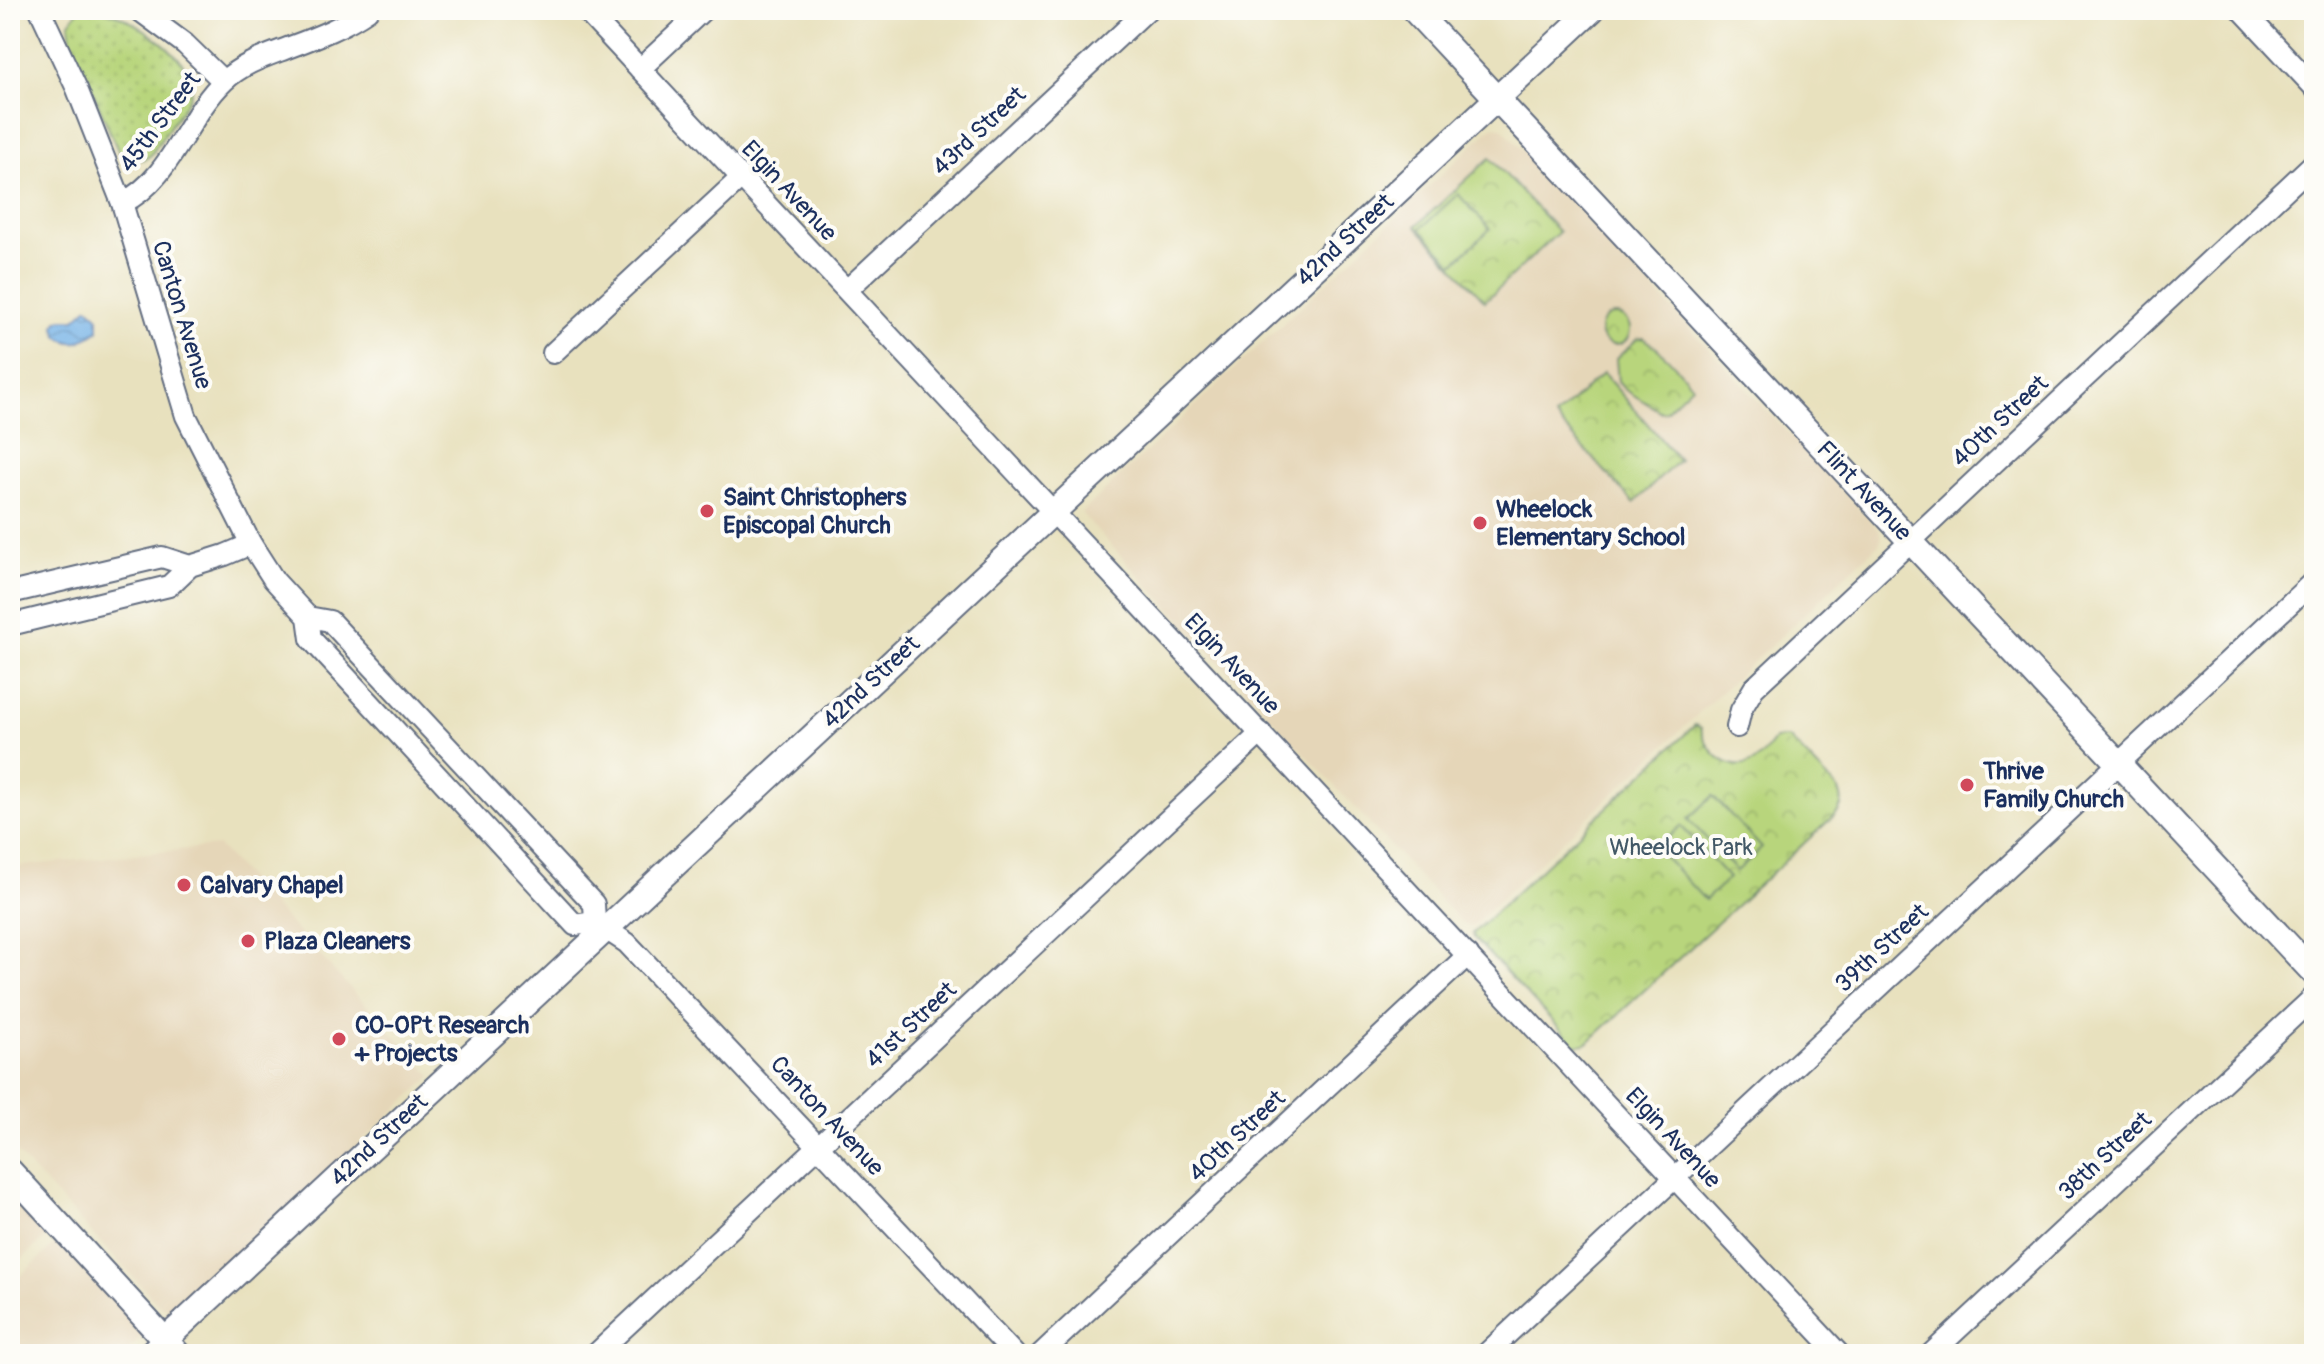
<svg xmlns="http://www.w3.org/2000/svg" width="2324" height="1364" viewBox="0 0 2324 1364" font-family="Pangolin,sans-serif">
<style>
.built{fill:#e5d6b8}
.grass{fill:url(#grass-dots);stroke:#6a826d;stroke-width:2}
.park{fill:url(#park-crowns);stroke:#6a826d;stroke-width:2}
.pitch{fill:#b8d57c;stroke:#6a826d;stroke-width:2}
.water{fill:url(#water-waves);stroke:#4870a2;stroke-width:2}
.lines{fill:none;stroke-linecap:round;stroke-linejoin:round}
.minor-casing{stroke:#636d80;stroke-width:24}
.tertiary-casing{stroke:#636d80;stroke-width:28}
.minor{stroke:#fff;stroke-width:20}
.tertiary{stroke:#fff;stroke-width:24}
.poi-dot{fill:#d1495b;stroke:#fdfcf7;stroke-width:3}
.labels{text-anchor:middle;dominant-baseline:central;stroke-width:8;stroke-linejoin:round;paint-order:stroke}
.street-label{font-size:24px;fill:#1b2f5e;stroke:#fdfcf7}
.poi-label{font-size:24px;font-weight:bold;fill:#1b2f5e;stroke:#fdfcf7;text-anchor:start}
.park-label{font-size:24px;fill:#425866;stroke:#fdfcf7}
</style>
<defs>
<pattern id="grass-dots" width="8" height="8" patternUnits="userSpaceOnUse" patternTransform="scale(2)"><rect width="8" height="8" fill="#b8d57c"/><path d="M2 2h.1M6 6h.1" fill="none" stroke="#9eb76e" stroke-width="1.8" stroke-linecap="round"/></pattern>
<pattern id="park-crowns" width="20" height="18" patternUnits="userSpaceOnUse" patternTransform="scale(2)"><rect width="20" height="18" fill="#b8d57c"/><path d="M2 6a3 3 0 1 1 6 0M12 15a3 3 0 1 1 6 0" fill="none" stroke="#9eb76e"/></pattern>
<pattern id="water-waves" width="16" height="10" patternUnits="userSpaceOnUse" patternTransform="scale(2)"><rect width="16" height="10" fill="#75b2e7"/><path d="M0 5q4-4 8 0t8 0" fill="none" stroke="#5f91be"/></pattern>
</defs>
<rect width="100%" height="100%" fill="#fdfcf7"/>
<filter id="ink" filterUnits="userSpaceOnUse"><feTurbulence type="fractalNoise" baseFrequency=".0125" numOctaves="2"/><feDisplacementMap in="SourceGraphic" scale="16" xChannelSelector="R" yChannelSelector="G"/><feConvolveMatrix kernelMatrix="1 2 1 2 8 2 1 2 1" color-interpolation-filters="sRGB"/></filter>
<filter id="wash" filterUnits="userSpaceOnUse"><feTurbulence type="fractalNoise" baseFrequency=".006" numOctaves="4" result="noise"/><feDisplacementMap in="SourceGraphic" scale="32" xChannelSelector="R" yChannelSelector="G"/><feGaussianBlur stdDeviation="1.8" result="paint"/><feColorMatrix in="noise" values="0 0 0 0 0 0 0 0 0 0 0 0 0 0 0 0 0 1.4 0 .05"/><feComposite in="paint" operator="in"/></filter>
<g filter="url(#wash)">
<rect width="100%" height="100%" fill="#e8e1be"/>
<g class="built">
<path d="M1497,126L1503,129L1879,530L1881,539L1879,544L1473,925L1468,926L1463,924L1081,513L1492,127Z"/>
<path d="M218,846L432,1076L189,1301L171,1311L158,1304L10,1146V867Z"/>
<path d="M10,1186L52,1231L10,1270Z"/>
<path d="M60,1239L145,1333L125,1354H10V1286Z"/>
</g>
<path class="grass" d="M78,10C88,10 100,8 109,12C137,21 205,64 189,98L151,155L145,159L132,161L119,153L71,41L69,24Z"/>
<g class="park">
<path d="M1490,158L1559,232L1485,301L1416,226Z"/>
<circle cx="1615" cy="330" r="15"/>
<path d="M1644,338C1662,351 1679,369 1692,386L1666,411L1661,412L1624,389L1618,382L1616,359L1637,339Z"/>
<path d="M1603,373L1679,460L1634,503L1555,417Z"/>
<path d="M1695,725L1701,728C1706,753 1732,777 1758,759C1765,754 1769,745 1775,739L1789,738L1838,789C1843,797 1843,804 1838,812L1586,1044L1575,1045L1474,938L1473,933Z"/>
</g>
<g class="pitch">
<path d="M1458,194L1490,229L1453,264L1420,229Z"/>
<path d="M1713,796L1762,848L1737,871L1688,819Z"/>
<path d="M1681,826L1729,878L1705,900L1656,848Z"/>
</g>
<path class="water" d="M88,307L98,316V331C82,340 76,348 59,337L55,328C56,315 66,320 75,319Z"/>
</g>
<g filter="url(#ink)">
<g class="lines">
<defs>
<g id="minor">
<path d="M40,10L77,89L122,203L186,416L251,544L274,580L308,617L311,639L575,925L595,922L627,943L1014,1354"/>
<path d="M139,10L185,44L223,81"/>
<path d="M585,10L1839,1354"/>
<path d="M2242,10L2314,87"/>
<path d="M640,69L703,10"/>
<path d="M122,203C171,180 186,117 224,81C243,63 267,56 290,47C317,37 345,26 368,10"/>
<path d="M847,290L1147,10"/>
<path d="M553,353L741,178"/>
<path d="M10,593L162,557L190,566"/>
<path d="M308,617L330,621L594,904L595,922"/>
<path d="M10,625L169,586L190,566L225,555L251,544"/>
<path d="M1737,727L1741,710L1754,688L2314,163"/>
<path d="M596,1354L1261,733"/>
<path d="M1041,1354L1468,955"/>
<path d="M1486,1354L2314,581"/>
<path d="M1931,1354L2314,997"/>
</g>
<g id="tertiary">
<path d="M1414,10L2314,973"/>
<path d="M10,1171L178,1354"/>
<path d="M150,1354L1592,10"/>
</g>
</defs>
<use href="#minor" class="minor-casing"/>
<use href="#tertiary" class="tertiary-casing"/>
<use href="#minor" class="minor"/>
<use href="#tertiary" class="tertiary"/>
</g>
</g>
<g class="poi-dot">
<circle cx="707" cy="511" r="8"/>
<circle cx="1480" cy="523" r="8"/>
<circle cx="1967" cy="785" r="8"/>
<circle cx="184" cy="885" r="8"/>
<circle cx="248" cy="941" r="8"/>
<circle cx="339" cy="1039" r="8"/>
</g>
<g class="labels">
<g class="street-label">
<text transform="translate(160 122) rotate(-53)">45th Street</text>
<text transform="translate(979 131) rotate(-43)">43rd Street</text>
<text transform="translate(789 191) rotate(47)">Elgin Avenue</text>
<text transform="translate(1345 240) rotate(-43)">42nd Street</text>
<text transform="translate(182 315) rotate(73)">Canton Avenue</text>
<text transform="translate(2000 421) rotate(-43)">40th Street</text>
<text transform="translate(1864 491) rotate(47)">Flint Avenue</text>
<text transform="translate(1232 664) rotate(47)">Elgin Avenue</text>
<text transform="translate(871 682) rotate(-43)">42nd Street</text>
<text transform="translate(1882 948) rotate(-43)">39th Street</text>
<text transform="translate(911 1025) rotate(-43)">41st Street</text>
<text transform="translate(827 1116) rotate(47)">Canton Avenue</text>
<text transform="translate(1237 1136) rotate(-43)">40th Street</text>
<text transform="translate(1673 1138) rotate(47)">Elgin Avenue</text>
<text transform="translate(379 1140) rotate(-43)">42nd Street</text>
<text transform="translate(2105 1156) rotate(-43)">38th Street</text>
</g>
<g class="poi-label">
<text x="723" y="497">Saint Christophers<tspan x="723" dy="28">Episcopal Church</tspan></text>
<text x="1496" y="509">Wheelock<tspan x="1496" dy="28">Elementary School</tspan></text>
<text x="1983" y="771">Thrive<tspan x="1983" dy="28">Family Church</tspan></text>
<text x="200" y="885">Calvary Chapel</text>
<text x="264" y="941">Plaza Cleaners</text>
<text x="355" y="1025">CO-OPt Research<tspan x="355" dy="28">+ Projects</tspan></text>
</g>
<g class="park-label">
<text x="1681" y="847">Wheelock Park</text>
</g>
</g>
<rect width="2324" height="1364" fill="none" stroke="#fdfcf7" stroke-width="40"/>
</svg>
